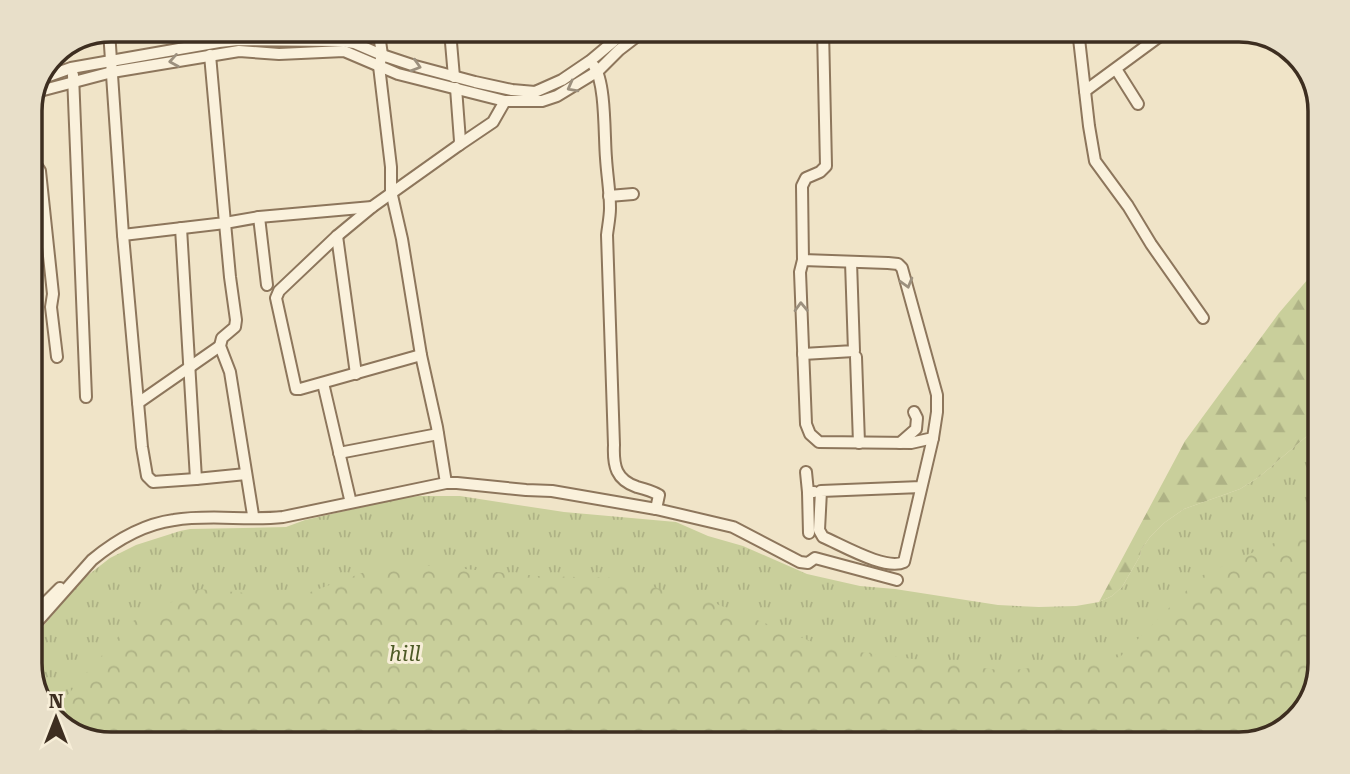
<svg xmlns="http://www.w3.org/2000/svg" width="1350" height="774" viewBox="0 0 1350 774" font-family="'Roboto Serif',serif">
<style>
.grass{fill:url(#grass-tufts)}
.forest{fill:url(#forest-firs)}
.park{fill:url(#park-crowns)}
.lines{fill:none;stroke-linecap:round;stroke-linejoin:round}
.minor-casing{stroke:#8d765c;stroke-width:14}
.minor{stroke:#faf1dc;stroke-width:10}
.oneway{stroke:#9c907e}
.labels{text-anchor:middle;dominant-baseline:central;stroke-width:6;stroke-linejoin:round;paint-order:stroke}
.park-label{font-size:21px;font-style:italic;fill:#4d5a26;stroke:#f7eed8}
.rim{fill:none;stroke:#3d2e20;stroke-width:3.5}
</style>
<defs>
<pattern id="grass-tufts" width="24" height="20" patternUnits="userSpaceOnUse" patternTransform="scale(1.75)"><rect width="24" height="20" fill="#c9cf9b"/><path d="M3 7l-1-3M5 7V3M7 7l1-3M15 17l-1-3M17 17v-4M19 17l1-3" fill="none" stroke="#aeb285"/></pattern>
<pattern id="forest-firs" width="22" height="20" patternUnits="userSpaceOnUse" patternTransform="scale(1.75)"><rect width="22" height="20" fill="#c9cf9b"/><path d="M5 1l3.5 6h-7zM16 11l3.5 6h-7z" fill="#aeb285"/></pattern>
<pattern id="park-crowns" width="20" height="18" patternUnits="userSpaceOnUse" patternTransform="scale(1.75)"><rect width="20" height="18" fill="#c9cf9b"/><path d="M2 6a3 3 0 1 1 6 0M12 15a3 3 0 1 1 6 0" fill="none" stroke="#aeb285"/></pattern>
</defs>
<rect width="100%" height="100%" fill="#f0e4c8"/>
<path class="grass" d="M1320,425V663L1310,703L1280,733L1239,744H111L71,734L41,704L30,668V646L45,624L83,579L110,558L136,545L180,531L190,529L286,527L305,520L402,498L419,496H460L564,512L676,522L708,536L743,546L807,574L860,586L895,589L998,605L1039,607L1076,606L1099,602L1112,596L1122,587L1140,556L1141,550L1150,537L1164,523L1184,509L1240,489L1259,477Z"/>
<path class="forest" d="M1320,265V425L1259,477L1240,489L1184,509L1164,523L1150,537L1141,550L1140,556L1122,587L1112,596L1099,602L1185,441L1279,313Z"/>
<path class="park" d="M1320,515V663L1310,703L1280,733L1239,744H111L71,734L51,714L131,622L198,589L297,597L392,562L538,576L618,578L714,603L828,648L1006,671L1120,657L1201,576L1309,527Z"/>
<g class="lines">
<defs>
<g id="minor">
<path d="M399,30H384L379,34L382,55L379,66L391,167V191L402,239L421,355L437,427L446,483"/>
<path d="M448,30L450,31L454,77"/>
<path d="M1078,30L1089,126L1095,161L1128,206L1151,244L1203,318"/>
<path d="M109,31L123,235"/>
<path d="M210,55L225,223L123,235L142,447L147,476L153,482L196,479L246,474"/>
<path d="M594,66C606,83 604,136 606,158C607,175 610,191 610,208C610,217 608,226 607,235L614,445C613,466 616,480 637,487C645,489 652,491 659,495L656,509"/>
<path d="M1116,69L1138,104"/>
<path d="M73,75L86,397"/>
<path d="M43,78L71,68L219,42L238,40L341,41L354,43L382,55L415,66L475,82L512,90L535,92L562,80L590,61L627,30"/>
<path d="M1085,91L1168,30"/>
<path d="M36,92L112,72L239,51L279,54L344,51L398,74L505,101H542L557,96L598,71L619,50L645,30"/>
<path d="M459,145L493,122L505,101"/>
<path d="M30,164L36,165L40,171L53,294L51,307L57,357"/>
<path d="M609,196L633,194"/>
<path d="M259,217L372,207"/>
<path d="M181,228L196,479"/>
<path d="M337,236L356,374"/>
<path d="M803,260L888,263L898,264L902,268L937,395V412L933,438L911,443L819,442L810,434L806,424L800,272L803,260L802,186L806,178L820,172L826,166L823,30"/>
<path d="M803,354L854,351L851,262"/>
<path d="M421,355L300,389H296L276,298L279,291L337,236L372,207L459,145L460,141L456,88"/>
<path d="M856,357L859,443"/>
<path d="M323,383L350,499"/>
<path d="M138,403L220,346"/>
<path d="M900,443L916,429L917,418L914,412"/>
<path d="M339,453L438,434"/>
<path d="M806,472L808,492H814"/>
<path d="M921,487L821,491L819,530L823,537C842,545 886,571 904,562L933,438"/>
<path d="M808,492L809,533"/>
<path d="M253,515L230,372L220,346L222,338L235,327L236,320L230,277L225,223L259,217L267,285"/>
<path d="M30,618L60,588"/>
<path d="M30,630L92,560C115,541 144,524 174,520C210,514 247,521 283,517L446,483H457L526,490L552,491L656,509L733,527L800,562L808,563L815,558L897,580"/>
</g>
</defs>
<use href="#minor" class="minor-casing"/>
<use href="#minor" class="minor"/>
</g>
<defs><path id="oneway-chevron" d="M-2-3.5L2.5 0L-2 3.5" fill="none" stroke-width="1.6" stroke-linecap="round" stroke-linejoin="round" transform="scale(1.75)"/></defs>
<g class="oneway">
<use href="#oneway-chevron" transform="translate(174 61) rotate(170)"/>
<use href="#oneway-chevron" transform="translate(416 66) rotate(17)"/>
<use href="#oneway-chevron" transform="translate(572 87) rotate(152)"/>
<use href="#oneway-chevron" transform="translate(907 283) rotate(74)"/>
<use href="#oneway-chevron" transform="translate(801 307) rotate(-92)"/>
</g>
<g class="labels">
<g class="park-label">
<text x="405" y="654">hill</text>
</g>
</g>
<path d="M0 0H1350V774H0ZM111 42H1239A69 69 0 0 1 1308 111V663A69 69 0 0 1 1239 732H111A69 69 0 0 1 42 663V111A69 69 0 0 1 111 42Z" fill="#e8dfc9" fill-rule="evenodd"/>
<path class="rim" d="M111 42H1239A69 69 0 0 1 1308 111V663A69 69 0 0 1 1239 732H111A69 69 0 0 1 42 663V111A69 69 0 0 1 111 42Z"/>
<g transform="translate(56 718)" stroke="#f7eed8" stroke-width="5" paint-order="stroke">
<path d="M0-5L12 26L0 18L-12 26Z" fill="#3d2e20"/>
<text y="-10" font-size="19" font-weight="bold" text-anchor="middle" fill="#3d2e20">N</text>
</g>
</svg>
